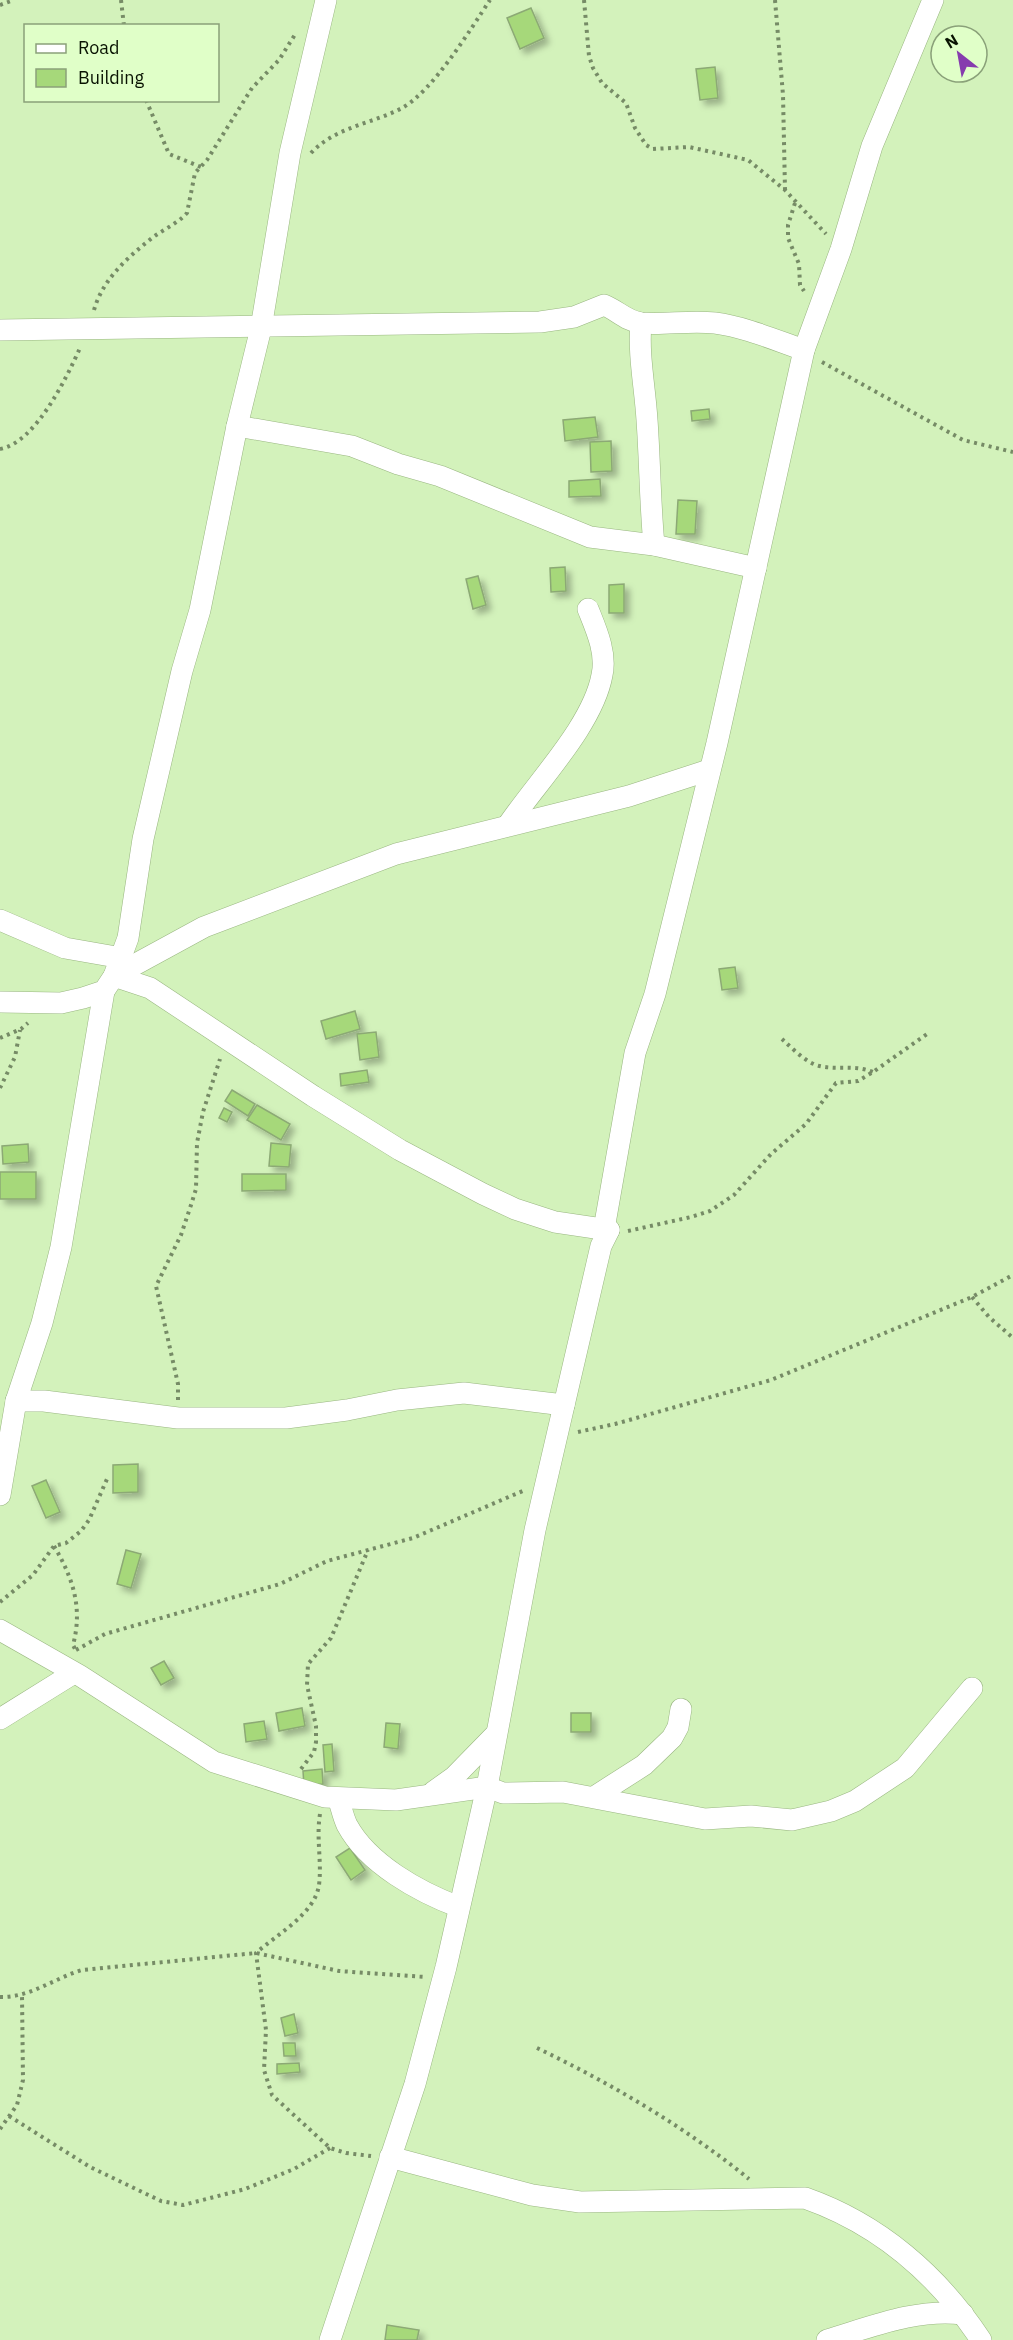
<svg xmlns="http://www.w3.org/2000/svg" width="1013" height="2340" viewBox="0 0 1013 2340" font-family="'IBM Plex Sans',sans-serif">
<style>
.building{fill:#a6d87a;stroke:#8ca975;stroke-width:1.5;filter:url(#shadow)}
.lines{fill:none;stroke-linecap:round;stroke-linejoin:round}
.minor-casing{stroke:#99b681;stroke-width:22}
.path{stroke:#768b66;stroke-width:4;stroke-dasharray:3 4.5;stroke-linecap:butt}
.minor{stroke:#fff;stroke-width:21}
</style>
<defs>
<filter id="shadow"><feDropShadow dx="5" dy="5" stdDeviation="3" flood-color="#0004"/></filter>
</defs>
<rect width="100%" height="100%" fill="#d3f2bb"/>
<g class="building">
<path d="M531,8L544,38L520,49L507,18Z"/>
<path d="M715,67L718,98L700,100L696,69Z"/>
<path d="M709,409L710,419L692,421L691,411Z"/>
<path d="M595,417L598,437L565,441L563,420Z"/>
<path d="M611,441L612,471L591,472L590,442Z"/>
<path d="M600,479L601,496L569,497V481Z"/>
<path d="M678,500L697,501L695,534H676Z"/>
<path d="M565,567L566,591L551,592L550,568Z"/>
<path d="M478,576L486,605L473,609L466,579Z"/>
<path d="M624,584V613H609V585Z"/>
<path d="M735,967L738,988L722,990L719,969Z"/>
<path d="M355,1011L360,1029L326,1039L321,1021Z"/>
<path d="M376,1032L379,1057L360,1060L357,1034Z"/>
<path d="M367,1070L369,1082L341,1086L340,1074Z"/>
<path d="M232,1090L255,1104L248,1116L225,1101Z"/>
<path d="M257,1105L290,1124L281,1140L247,1120Z"/>
<path d="M224,1108L232,1112L227,1122L219,1118Z"/>
<path d="M271,1143L291,1145L289,1167L269,1166Z"/>
<path d="M28,1144L29,1162L3,1164L2,1146Z"/>
<rect x="0" y="1172" width="36" height="27"/>
<path d="M242,1174H286V1190L242,1191Z"/>
<path d="M138,1464V1492L113,1493V1465Z"/>
<path d="M46,1480L60,1512L46,1518L32,1486Z"/>
<path d="M126,1550L141,1554L131,1588L117,1584Z"/>
<path d="M164,1661L174,1678L161,1685L151,1668Z"/>
<path d="M302,1708L305,1726L279,1731L276,1713Z"/>
<rect x="571" y="1713" width="20" height="19"/>
<path d="M264,1721L267,1739L246,1742L244,1724Z"/>
<path d="M386,1723L400,1724L398,1749L384,1747Z"/>
<path d="M332,1744L334,1771L325,1772L323,1745Z"/>
<path d="M322,1769L323,1784L304,1786L303,1771Z"/>
<path d="M350,1848L365,1870L351,1880L336,1857Z"/>
<path d="M294,2014L298,2033L285,2036L281,2018Z"/>
<path d="M283,2043H295L296,2056H284Z"/>
<path d="M299,2063L300,2072L277,2074V2064Z"/>
<path d="M387,2325L419,2330L417,2340H385Z"/>
</g>
<g class="lines">
<defs>
<g id="minor">
<path d="M326,0L290,153L261,328L237,426L200,610L182,671L143,839L128,938L114,976L150,988L313,1096L400,1150L483,1194L515,1209L555,1222L609,1230"/>
<path d="M641,323C638,355 645,387 647,420C650,462 650,503 654,545"/>
<path d="M0,330L540,322L574,317L604,305C617,310 626,321 641,323C666,325 690,320 715,323C745,327 775,340 804,350"/>
<path d="M237,426L352,446L398,464L440,476L590,537L654,545L756,568"/>
<path d="M508,825C537,782 593,725 602,675C607,653 596,629 588,609"/>
<path d="M0,920L65,948L122,958"/>
<path d="M0,1002L61,1003L83,998L104,991L114,976L204,927L396,854L629,796L709,770"/>
<path d="M16,1401H44L178,1418H286L347,1410L397,1400L464,1393L564,1405"/>
<path d="M0,1495L16,1401L42,1323L61,1247L104,991"/>
<path d="M0,1630L79,1675L214,1762L325,1797L396,1800L487,1787L503,1793L563,1792L705,1819L751,1816L792,1820L831,1811L855,1801L905,1768L972,1688"/>
<path d="M0,1719L74,1673"/>
<path d="M433,1792L454,1777L496,1734"/>
<path d="M594,1797L644,1765L672,1738L678,1727L681,1709"/>
<path d="M338,1798C341,1806 343,1817 347,1825C368,1864 419,1892 459,1907"/>
<path d="M390,2157L532,2195L580,2202L805,2198C879,2224 938,2275 981,2340"/>
<path d="M330,2340L415,2084L446,1967L487,1787L535,1530L601,1246L609,1230L604,1229L635,1053L655,994L717,743L804,350L841,249L872,146L933,0"/>
<path d="M827,2340C871,2327 917,2308 963,2314"/>
</g>
</defs>
<use href="#minor" class="minor-casing"/>
<g class="path">
<path d="M121,0L124,26"/>
<path d="M584,0L589,56L593,68L602,83L626,103L635,128L646,145L653,149L689,147L748,160L785,190L826,234"/>
<path d="M775,0L783,95L785,190"/>
<path d="M0,5L14,0"/>
<path d="M146,100L169,154L201,167"/>
<path d="M311,153C335,127 372,124 402,108C433,91 470,30 490,0"/>
<path d="M795,203L788,225V238L799,264L800,285L804,291"/>
<path d="M94,310C103,279 127,258 152,238C164,229 177,224 187,213L195,173L207,160L252,88L279,60L296,33"/>
<path d="M822,362L963,440L1013,452"/>
<path d="M0,449C35,443 66,379 80,348"/>
<path d="M0,1038L21,1029L28,1023"/>
<path d="M782,1039C792,1048 803,1060 816,1065C834,1071 854,1064 873,1072"/>
<path d="M0,1088L15,1057L20,1030"/>
<path d="M628,1231L691,1217L710,1211L734,1195L771,1154L806,1124L836,1083L858,1081L873,1072L927,1034"/>
<path d="M972,1297L989,1317L1013,1338"/>
<path d="M178,1400V1384L156,1286L181,1235L191,1205L196,1189L197,1143L203,1112L220,1059"/>
<path d="M578,1432L615,1424L771,1380L972,1297L1013,1275"/>
<path d="M54,1546C73,1578 83,1608 73,1645L75,1649"/>
<path d="M0,1602L33,1575L54,1546L66,1543L81,1531L89,1520L107,1479"/>
<path d="M76,1650L105,1634L280,1584L327,1561L413,1538L525,1490"/>
<path d="M301,1769L314,1752L316,1742V1726L307,1685L308,1664L331,1638L368,1550"/>
<path d="M320,1814C316,1838 322,1862 319,1885C315,1914 276,1935 256,1953L266,2030L264,2070L272,2095L330,2148L346,2153L371,2156"/>
<path d="M0,1997C29,1998 55,1978 82,1970L256,1953L339,1971L425,1977"/>
<path d="M537,2048C612,2084 685,2127 749,2179"/>
<path d="M9,2116L90,2167L161,2201L183,2205L245,2189L294,2169L330,2148"/>
<path d="M0,2129L17,2105L23,2080L22,1995"/>
</g>
<use href="#minor" class="minor"/>
</g>
<rect x="24" y="24" width="195" height="78" fill="#e0ffc8" stroke="#8aa179" stroke-width="1.5"/>
<rect x="36" y="44" width="30" height="9" fill="#ffffff" stroke="#8aa179" stroke-width="1.5"/>
<text x="78" y="54" font-size="18" fill="#091302">Road</text>
<rect x="36" y="69" width="30" height="18" fill="#a6d87a" stroke="#8aa179" stroke-width="1.5"/>
<text x="78" y="84" font-size="18" fill="#091302">Building</text>
<g transform="translate(959 54) rotate(329)"><circle r="28" fill="#e0ffc8" stroke="#8aa179" stroke-width="1.5"/>
<path d="M0-4.5L10 22L0 15L-10 22Z" fill="#863cae"/>
<text y="-9" font-size="16" font-weight="bold" text-anchor="middle" fill="#091302">N</text>
</g>
</svg>
